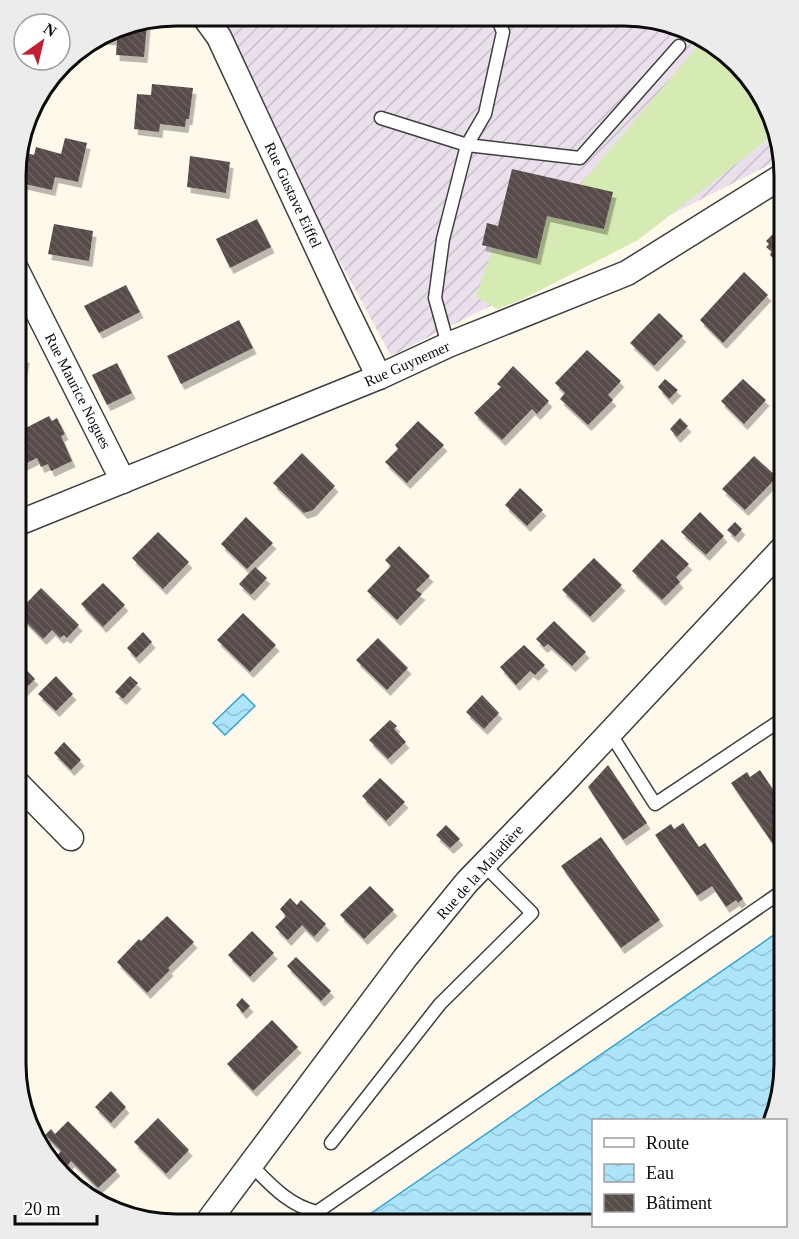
<svg xmlns="http://www.w3.org/2000/svg" width="799" height="1239" viewBox="0 0 799 1239" font-family="'Times New Roman',serif">
<style>
.industrial{fill:url(#industrial-furrows)}
.grass{fill:#d6ebb3}
.water{fill:url(#water-waves);stroke:#30a2d5;stroke-width:1.5}
.building{fill:url(#building-back-hatch);filter:url(#shadow)}
.lines{fill:none;stroke-linecap:round;stroke-linejoin:round}
.service-casing{stroke:#3f3f3f;stroke-width:15}
.minor-casing{stroke:#3f3f3f;stroke-width:27}
.service{stroke:#fff;stroke-width:12}
.minor{stroke:#fff;stroke-width:24}
.labels{text-anchor:middle;dominant-baseline:central;stroke-width:6;stroke-linejoin:round;paint-order:stroke}
.street-label{font-size:15px;fill:#0c0c0c;stroke:#fff}
.rim{fill:none;stroke:#0c0c0c;stroke-width:3}
</style>
<defs>
<pattern id="industrial-furrows" width="10" height="10" patternUnits="userSpaceOnUse" patternTransform="scale(1.5)"><rect width="10" height="10" fill="#eae0ec"/><path d="M-1 1l2-2M0 10L10 0M9 11l2-2" fill="none" stroke="#c8bfc9"/></pattern>
<pattern id="water-waves" width="16" height="10" patternUnits="userSpaceOnUse" patternTransform="scale(1.5)"><rect width="16" height="10" fill="#ade4fa"/><path d="M0 5q4-4 8 0t8 0" fill="none" stroke="#94c2d5"/></pattern>
<pattern id="building-back-hatch" width="6" height="6" patternUnits="userSpaceOnUse" patternTransform="scale(1.5)"><rect width="6" height="6" fill="#564c48"/><path d="M-1 5l2 2M0 0l6 6M5-1l2 2" fill="none" stroke="#69615e"/></pattern>
<filter id="shadow"><feDropShadow dx="3.5" dy="6" stdDeviation="0" flood-color="#0004"/></filter>
</defs>
<rect width="100%" height="100%" fill="#fff9ec"/>
<path class="industrial" d="M207,15L655,18L722,48L772,114L781,159L391,356Z"/>
<path class="grass" d="M703,40L722,48L769,110L765,113L774,127L776,133L638,240L523,299L497,309L476,297L493,248L537,258L547,216L604,229L612,192L580,185Z"/>
<g class="water">
<path d="M243,694L255,706L225,735L213,723Z"/>
<path d="M784,928V1075L768,1120H594L593,1224L357,1223Z"/>
</g>
<g class="building">
<path d="M142,20V24H147L144,57L116,55L117,40L98,38L123,24Z"/>
<path d="M152,84L193,88L189,119H186L185,127L160,124L159,132L134,129L137,94L151,95Z"/>
<path d="M65,138L87,143L78,182L55,177L52,190L16,182L18,151L34,155L36,147L61,154Z"/>
<path d="M190,156L230,162L226,193L187,187Z"/>
<path d="M512,169L613,192L604,229L547,216L537,259L482,245L487,223L498,226Z"/>
<path d="M257,219L271,247L230,268L216,239Z"/>
<path d="M784,223V269L770,255L772,252L766,247L769,244L766,241Z"/>
<path d="M54,224L93,231L89,261L48,254Z"/>
<path d="M744,272L768,295L723,343L700,320Z"/>
<path d="M126,285L140,312L99,333L84,306Z"/>
<path d="M659,313L683,336L654,366L630,343Z"/>
<path d="M239,320L253,348L181,384L167,356Z"/>
<path d="M587,350L621,381L608,395L613,400L588,425L560,399L565,393L555,383Z"/>
<path d="M16,355L26,357L21,388L16,387Z"/>
<path d="M117,363L132,393L107,405L92,375Z"/>
<path d="M513,366L549,401L537,414L532,409L502,440L474,413L501,387L497,384Z"/>
<path d="M665,379L678,390L669,399L658,387Z"/>
<path d="M743,379L766,400L744,424L721,401Z"/>
<path d="M49,416L52,421L57,418L65,434L61,436L72,461L51,471L48,464L41,467L37,458L16,468V433Z"/>
<path d="M680,418L688,426L677,437L670,429Z"/>
<path d="M418,421L444,445L407,483L385,462L398,449L395,445Z"/>
<path d="M302,453L335,486L313,510L304,513L273,483Z"/>
<path d="M754,456L777,477L745,510L722,489Z"/>
<path d="M520,488L543,510L527,526L505,505Z"/>
<path d="M700,512L724,536L706,555L681,532Z"/>
<path d="M246,517L273,543L247,569L221,544Z"/>
<path d="M735,522L742,529L735,537L727,530Z"/>
<path d="M158,532L189,562L163,589L132,558Z"/>
<path d="M662,539L689,564L676,577L680,582L662,600L632,571Z"/>
<path d="M399,546L430,576L416,590L422,594L397,620L367,591L391,566L385,560Z"/>
<path d="M594,558L622,585L590,617L562,590Z"/>
<path d="M255,567L267,578L251,595L239,584Z"/>
<path d="M103,583L125,605L103,627L81,604Z"/>
<path d="M41,588L79,625L67,638L64,635L60,638L52,630L43,639L17,613Z"/>
<path d="M243,613L276,645L250,672L217,640Z"/>
<path d="M554,621L586,652L572,666L548,644L544,647L536,639Z"/>
<path d="M143,632L152,642L136,658L127,648Z"/>
<path d="M378,638L408,668L387,690L356,660Z"/>
<path d="M524,645L545,665L535,675L530,671L516,685L500,667Z"/>
<path d="M16,659L35,679L16,698Z"/>
<path d="M56,676L73,694L56,711L38,694Z"/>
<path d="M130,676L138,683L123,699L115,692Z"/>
<path d="M482,695L499,713L484,729L466,712Z"/>
<path d="M390,720L397,726L394,729L406,742L388,759L369,740Z"/>
<path d="M64,742L81,760L71,770L54,753Z"/>
<path d="M608,765L647,823L623,840L588,787Z"/>
<path d="M760,770L776,794L781,791L784,794V837L773,844L731,783L747,772L750,777Z"/>
<path d="M380,778L405,802L386,821L362,796Z"/>
<path d="M683,823L699,847L705,843L743,899L738,903L736,900L726,907L712,886L697,896L655,835L671,824L674,829Z"/>
<path d="M446,825L460,839L450,848L436,835Z"/>
<path d="M601,837L660,920L621,948L561,866Z"/>
<path d="M370,886L394,910L364,939L340,915Z"/>
<path d="M290,898L297,905L301,900L326,924L314,937L302,925L288,940L275,927L286,916L280,909Z"/>
<path d="M167,916L194,942L168,968L170,970L147,993L117,962L139,939L141,941Z"/>
<path d="M252,931L274,953L250,977L228,955Z"/>
<path d="M296,957L331,991L321,1001L287,966Z"/>
<path d="M242,998L250,1006L243,1013L236,1005Z"/>
<path d="M272,1020L298,1047L253,1091L227,1064Z"/>
<path d="M111,1091L126,1107L111,1123L95,1107Z"/>
<path d="M158,1118L189,1150L166,1174L134,1142Z"/>
<path d="M68,1121L117,1170L98,1188L71,1161L67,1166L57,1156L61,1151L45,1135L51,1129L55,1134Z"/>
</g>
<g class="lines">
<defs>
<g id="service">
<path d="M381,118L467,145L580,158L679,46"/>
<path d="M448,345L435,298L443,239L467,145L485,114L503,32L497,17"/>
<path d="M610,733L655,804L784,718"/>
<path d="M331,1143L440,1004L532,913L484,865"/>
<path d="M251,1165C271,1185 288,1205 317,1212L784,890"/>
</g>
<g id="minor">
<path d="M203,15L219,37L343,303L379,377"/>
<path d="M16,269L123,481"/>
<path d="M16,524L379,377L448,345L627,273L784,175"/>
<path d="M15,781L71,838"/>
<path d="M207,1223L405,958L467,882L565,781L784,547"/>
</g>
</defs>
<use href="#service" class="service-casing"/>
<use href="#minor" class="minor-casing"/>
<use href="#service" class="service"/>
<use href="#minor" class="minor"/>
</g>
<g class="labels">
<g class="street-label">
<text transform="translate(293 195) rotate(65)">Rue Gustave Eiffel</text>
<text transform="translate(407 364) rotate(-24)">Rue Guynemer</text>
<text transform="translate(78 391) rotate(63)">Rue Maurice Nogues</text>
<text transform="translate(480 872) rotate(-48)">Rue de la Maladière</text>
</g>
</g>
<path d="M0 0H799V1239H0ZM176 26H624A150 150 0 0 1 774 176V1064A150 150 0 0 1 624 1214H176A150 150 0 0 1 26 1064V176A150 150 0 0 1 176 26Z" fill="#ececec" fill-rule="evenodd"/>
<path class="rim" d="M176 26H624A150 150 0 0 1 774 176V1064A150 150 0 0 1 624 1214H176A150 150 0 0 1 26 1064V176A150 150 0 0 1 176 26Z"/>
<rect x="592" y="1119" width="195" height="108" fill="#ffffff" stroke="#9e9e9e" stroke-width="1.5"/>
<rect x="604" y="1138" width="30" height="9" fill="#ffffff" stroke="#9e9e9e" stroke-width="1.5"/>
<text x="646" y="1149" font-size="18" fill="#0c0c0c">Route</text>
<rect x="604" y="1164" width="30" height="18" fill="url(#water-waves)" stroke="#9e9e9e" stroke-width="1.5"/>
<text x="646" y="1179" font-size="18" fill="#0c0c0c">Eau</text>
<rect x="604" y="1194" width="30" height="18" fill="url(#building-back-hatch)" stroke="#9e9e9e" stroke-width="1.5"/>
<text x="646" y="1209" font-size="18" fill="#0c0c0c">Bâtiment</text>
<g transform="translate(42 42) rotate(34)"><circle r="28" fill="#ffffff" stroke="#9e9e9e" stroke-width="1.5"/>
<path d="M0-4.5L10 22L0 15L-10 22Z" fill="#c41d34"/>
<text y="-9" font-size="16" font-weight="bold" text-anchor="middle" fill="#0c0c0c">N</text>
</g>
<path d="M15 1215v9h82v-9" fill="none" stroke="#0c0c0c" stroke-width="3"/>
<text x="24" y="1215" font-size="18" fill="#0c0c0c" stroke="#ffffff" stroke-width="4.5" paint-order="stroke">20 m</text>
</svg>
